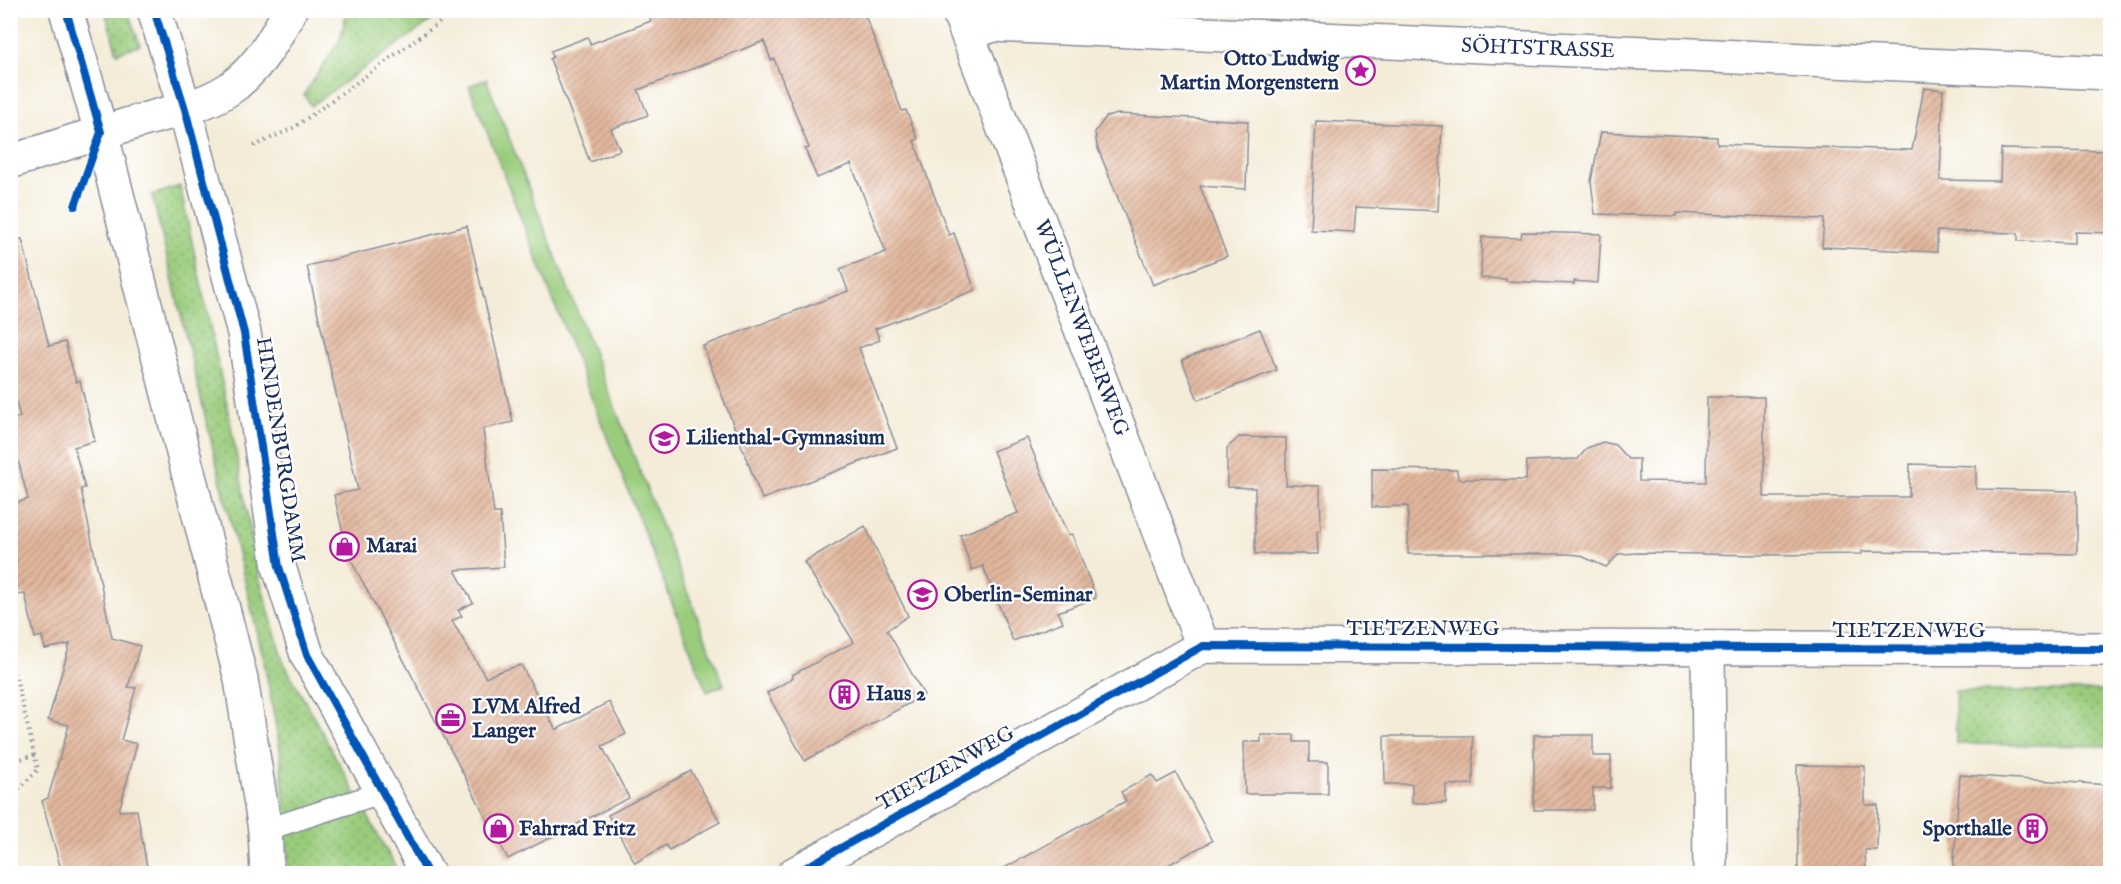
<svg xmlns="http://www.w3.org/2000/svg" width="2121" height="884" viewBox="0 0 2121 884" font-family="'IM FELL English',serif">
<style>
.grass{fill:url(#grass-dots);stroke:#5a7e6d;stroke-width:1.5}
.garden{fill:#9acc7c;stroke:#5a7e6d;stroke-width:1.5}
.building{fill:url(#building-hatch)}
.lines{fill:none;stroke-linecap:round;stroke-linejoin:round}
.service-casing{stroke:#888e9b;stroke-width:24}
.minor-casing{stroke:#888e9b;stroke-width:36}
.secondary-casing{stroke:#888e9b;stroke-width:36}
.path{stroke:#888e9b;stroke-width:4;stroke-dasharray:1.5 4.5;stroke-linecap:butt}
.service{stroke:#fff;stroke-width:21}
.minor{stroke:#fff;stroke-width:33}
.secondary{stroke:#fff;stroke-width:33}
.cycleway-casing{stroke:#fff;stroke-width:11}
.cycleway{stroke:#0057b8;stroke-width:8}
.labels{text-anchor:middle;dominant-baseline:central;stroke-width:4.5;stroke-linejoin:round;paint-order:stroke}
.street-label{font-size:21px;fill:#1b2f5e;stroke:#fff}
.poi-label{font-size:21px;font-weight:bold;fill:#1b2f5e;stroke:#fff;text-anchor:start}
</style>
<defs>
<pattern id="grass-dots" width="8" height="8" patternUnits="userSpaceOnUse" patternTransform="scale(1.5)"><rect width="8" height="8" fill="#9acc7c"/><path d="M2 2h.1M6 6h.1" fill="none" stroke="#7da669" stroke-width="1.8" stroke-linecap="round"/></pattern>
<pattern id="building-hatch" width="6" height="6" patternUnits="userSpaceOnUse" patternTransform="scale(1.5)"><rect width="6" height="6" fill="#e3b79d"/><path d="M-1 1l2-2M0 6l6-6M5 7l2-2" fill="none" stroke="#b79583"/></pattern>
</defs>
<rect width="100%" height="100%" fill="#fff"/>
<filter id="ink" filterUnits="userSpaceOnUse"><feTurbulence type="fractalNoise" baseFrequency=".0167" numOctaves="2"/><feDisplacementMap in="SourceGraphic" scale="12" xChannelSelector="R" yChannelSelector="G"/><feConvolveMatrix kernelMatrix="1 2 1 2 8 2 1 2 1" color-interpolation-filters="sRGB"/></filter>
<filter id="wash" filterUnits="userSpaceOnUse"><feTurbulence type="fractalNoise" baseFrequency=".008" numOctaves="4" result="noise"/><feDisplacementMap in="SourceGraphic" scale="24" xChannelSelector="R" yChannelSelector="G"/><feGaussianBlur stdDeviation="1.35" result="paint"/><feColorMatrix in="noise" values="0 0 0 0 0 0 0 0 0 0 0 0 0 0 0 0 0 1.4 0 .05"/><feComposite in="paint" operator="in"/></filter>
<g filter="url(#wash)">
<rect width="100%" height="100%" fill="#f4ecd8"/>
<g class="grass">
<path d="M105,11H128L140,45L117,53Z"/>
<path d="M347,11H445L311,106L304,94L340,40Z"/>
<path d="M180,186L229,415L259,577L283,661L399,873H289L280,749L264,661L152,195Z"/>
<path d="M1955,691H2110V746L1956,744Z"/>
</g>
<path class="garden" d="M486,79L724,685L707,692L469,86Z"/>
<g id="blocks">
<g class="building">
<path d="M647,10H863L902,111L906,110L918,139L914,141L949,235L954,233L975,290L875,329L880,340L859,348L897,448L762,499L703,346L848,291L840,269L886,252L851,164L817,178L805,149L809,148L774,59L771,60L764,41L638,90L648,115L611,129L620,150L590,162L550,59L553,57L551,51L588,37L590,44L651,21Z"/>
<path d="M1924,88L1943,90L1940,180L2000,181L2001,149L2110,151V233L2075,232V243L2018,241V233L1937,231V252L1822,247L1824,219L1676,213V216L1595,214L1591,181L1601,132L1717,137V144L1912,150Z"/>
<path d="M1118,114L1248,121L1246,189L1200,186L1227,256L1153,285L1097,146L1095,132L1106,117Z"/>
<path d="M1316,121L1442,126L1438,211L1356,207L1354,232L1311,230Z"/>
<path d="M467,226L513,422L483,429L494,513H500L504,567L455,570L473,603L458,610L462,616L452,621L486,678L495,673L521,665L556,730L609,702L626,734L602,746L629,798L508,859L348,554L334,495L358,490L307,266Z"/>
<path d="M1522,232L1601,234L1598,283L1574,281V284L1506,281V279L1481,278L1482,237L1521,238Z"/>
<path d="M22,239L49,346L65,342L76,382L80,381L95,441L74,447L85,488L81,489L112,638L140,646L128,687L136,688L121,740L137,744L119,811L137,810L148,873H62L42,801L48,798L69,725L48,720L70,644L45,649L42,636L35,638L25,594L15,595L10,575V565L17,564L10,532V505L28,499L10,429V419L20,417L10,379V240Z"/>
<path d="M1260,329L1277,370L1198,400L1182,360Z"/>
<path d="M1707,397H1764V497H1909L1910,464L1976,466V489L2077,491V554L1862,551V554L1760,555L1639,553L1619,554L1606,567L1579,555L1567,554H1408V506L1372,507V469L1457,470L1458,479L1526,480L1527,461L1578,459L1587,448L1603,442L1615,445L1628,459H1639V481L1706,482Z"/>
<path d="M1239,437L1286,438V485L1320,486L1321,531H1317L1318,554H1255V488L1227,487V448Z"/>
<path d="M1027,438L1068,535L1072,534L1096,598L1058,612L1063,622L1013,641L983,566L972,570L960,535L1018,513L993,451Z"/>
<path d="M865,526L908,616L887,630L924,695L805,761L767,693L793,678L792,675L854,642L804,562Z"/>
<path d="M1261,735H1294V742H1309V762H1328V794H1245L1244,742H1261Z"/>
<path d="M1534,735H1593V756H1611V788H1593V810H1534Z"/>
<path d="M1384,736H1473V784L1446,785V803H1412V784H1385Z"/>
<path d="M1797,765L1865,766V805H1878L1877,850H1865L1866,873H1798Z"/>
<path d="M691,771L720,822L669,850L666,845L635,863L608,815Z"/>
<path d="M1176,773L1212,841L1153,873H995L1126,801L1121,792L1152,775L1157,783Z"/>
<path d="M1960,775L2110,785V873H1953Z"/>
</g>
</g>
</g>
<g filter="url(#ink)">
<use href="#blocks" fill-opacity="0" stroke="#888e9b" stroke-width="1.5"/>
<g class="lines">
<defs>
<path id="service" d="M265,830L383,792"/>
<g id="minor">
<path d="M958,10L1203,646"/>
<path d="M968,34L993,25L2110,73"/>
<path d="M10,162C51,148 92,135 133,123C168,112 207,107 236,84C262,62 274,40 290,10"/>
<path d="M1708,648L1710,874"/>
<path d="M794,874L1203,646L2110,649"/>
</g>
<g id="secondary">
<path d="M66,10L101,132L241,679L265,830L267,874"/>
<path d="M154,10L185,109L244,333L279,567L307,655L428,874"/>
</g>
</defs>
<use href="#service" class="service-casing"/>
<use href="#minor" class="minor-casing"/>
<use href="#secondary" class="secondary-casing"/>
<g class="path">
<path d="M254,146L295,127L457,10"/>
<path d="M10,762L35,755"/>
<path d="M10,797L38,770L15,673"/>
</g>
<use href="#service" class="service"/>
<use href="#minor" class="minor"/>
<use href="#secondary" class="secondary"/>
<defs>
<g id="cycleway">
<path d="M66,10L101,132L75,206"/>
<path d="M154,10L185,109L244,333L279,567L307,655L428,874"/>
<path d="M794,874L1203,646L2110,649"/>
</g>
</defs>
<use href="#cycleway" class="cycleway-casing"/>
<use href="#cycleway" class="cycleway"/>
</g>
</g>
<defs>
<symbol id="sight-ring" viewBox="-11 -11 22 22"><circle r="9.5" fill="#fff" stroke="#b5179e" stroke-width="1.5"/><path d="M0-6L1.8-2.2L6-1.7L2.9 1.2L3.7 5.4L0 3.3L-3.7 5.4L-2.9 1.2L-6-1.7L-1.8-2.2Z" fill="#b5179e"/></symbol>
<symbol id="school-ring" viewBox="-11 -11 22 22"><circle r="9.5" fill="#fff" stroke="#b5179e" stroke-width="1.5"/><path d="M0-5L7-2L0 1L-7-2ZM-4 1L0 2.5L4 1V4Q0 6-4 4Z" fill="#b5179e"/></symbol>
<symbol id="shop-ring" viewBox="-11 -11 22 22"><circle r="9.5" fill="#fff" stroke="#b5179e" stroke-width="1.5"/><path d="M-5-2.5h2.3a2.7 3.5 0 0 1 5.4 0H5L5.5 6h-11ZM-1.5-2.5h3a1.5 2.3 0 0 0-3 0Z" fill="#b5179e"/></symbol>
<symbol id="building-ring" viewBox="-11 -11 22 22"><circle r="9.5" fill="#fff" stroke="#b5179e" stroke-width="1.5"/><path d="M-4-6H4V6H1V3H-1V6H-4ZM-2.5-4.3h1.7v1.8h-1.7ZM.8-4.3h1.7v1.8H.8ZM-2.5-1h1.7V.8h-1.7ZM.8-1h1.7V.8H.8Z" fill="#b5179e"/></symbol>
<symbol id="office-ring" viewBox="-11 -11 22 22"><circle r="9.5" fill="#fff" stroke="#b5179e" stroke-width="1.5"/><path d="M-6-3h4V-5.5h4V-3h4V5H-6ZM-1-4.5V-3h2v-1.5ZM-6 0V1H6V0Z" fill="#b5179e"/></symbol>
</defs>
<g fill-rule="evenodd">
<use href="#sight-ring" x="1344" y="54" width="33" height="33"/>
<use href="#school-ring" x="648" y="422" width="33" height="33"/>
<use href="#shop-ring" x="328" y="530" width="33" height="33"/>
<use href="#school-ring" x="906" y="578" width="33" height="33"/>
<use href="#building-ring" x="828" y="678" width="33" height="33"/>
<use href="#office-ring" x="434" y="702" width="33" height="33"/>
<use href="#shop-ring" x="482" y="812" width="33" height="33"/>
<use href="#building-ring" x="2016" y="812" width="33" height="33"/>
</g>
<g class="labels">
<g class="street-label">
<text transform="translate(1538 49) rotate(2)">SÖHTSTRASSE</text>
<text transform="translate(1081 328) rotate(69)">WÜLLENWEBERWEG</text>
<text transform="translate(280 450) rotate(81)">HINDENBURGDAMM</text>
<text x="1423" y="629">TIETZENWEG</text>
<text x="1909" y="631">TIETZENWEG</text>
<text transform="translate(946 769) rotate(-29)">TIETZENWEG</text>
</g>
<g class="poi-label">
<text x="1339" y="59" text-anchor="end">Otto Ludwig<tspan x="1339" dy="24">Martin Morgenstern</tspan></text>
<text x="686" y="438">Lilienthal-Gymnasium</text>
<text x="366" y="546">Marai</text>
<text x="944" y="595">Oberlin-Seminar</text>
<text x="866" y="694">Haus 2</text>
<text x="472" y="707">LVM Alfred<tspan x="472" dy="24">Langer</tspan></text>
<text x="519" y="829">Fahrrad Fritz</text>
<text x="2012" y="829" text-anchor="end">Sporthalle</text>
</g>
</g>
<rect width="2121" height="884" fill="none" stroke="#fff" stroke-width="36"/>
</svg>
